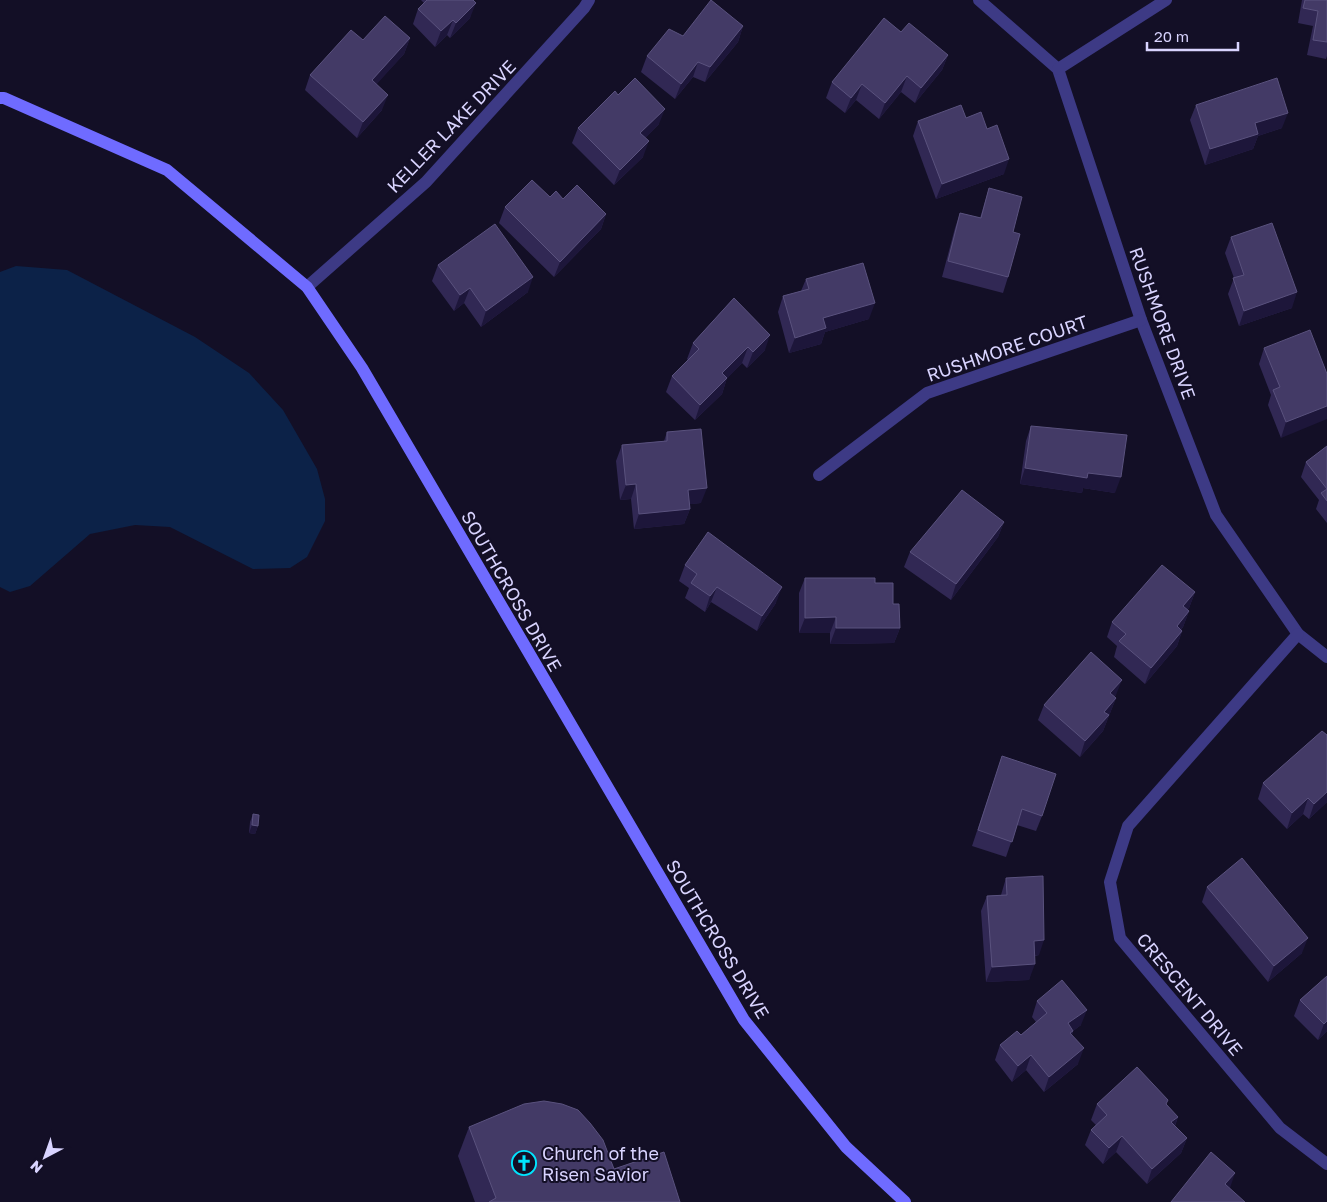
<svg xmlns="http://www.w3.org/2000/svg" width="1327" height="1202" viewBox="0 0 1327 1202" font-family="'Golos Text',sans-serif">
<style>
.water{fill:#0c2248}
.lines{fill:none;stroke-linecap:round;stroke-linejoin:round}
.street{stroke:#3d3a85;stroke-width:12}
.secondary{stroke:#6f6bff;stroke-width:12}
.wall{fill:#312854}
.shaded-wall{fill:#1d163a}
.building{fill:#433a66;stroke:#5a527e}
.labels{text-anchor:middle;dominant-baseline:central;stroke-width:4;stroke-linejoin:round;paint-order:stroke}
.street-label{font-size:18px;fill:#d9d4ff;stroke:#130f26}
.poi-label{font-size:18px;fill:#d9d4ff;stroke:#130f26;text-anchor:start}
</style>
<rect width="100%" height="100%" fill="#130f26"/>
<path class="water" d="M16,266L67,270L195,337L249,373L283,410L317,469L325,499V521L307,557L290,568L253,569L170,527L135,525L90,534L30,586L10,592L0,587V272Z"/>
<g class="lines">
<g class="street">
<path d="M979,0L1058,69L1141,320L1216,515L1298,634L1327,657"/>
<path d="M1058,69L1166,0"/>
<path d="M307,287L426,182L584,8L589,0"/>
<path d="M819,475L927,393L1141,320"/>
<path d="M1298,634L1128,826L1110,882L1120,938L1280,1128L1327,1164"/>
</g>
<path class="secondary" d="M0,98H4L167,170L307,287L362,368L744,1020L846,1147L905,1202"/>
</g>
<g class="wall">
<path d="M421,0H473L470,18L450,38L447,35L435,47L413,24L418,9L424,3Z"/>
<path d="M1302,0H1327V56L1326,59L1307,55L1313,26L1298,23Z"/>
<path d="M743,26L738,42L705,82L693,77L675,99L641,72L647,56Z"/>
<path d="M901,32L948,55L942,70L915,103L901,92L879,119L856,100L845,113L826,98L832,82Z"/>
<path d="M410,38L404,54L376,84L382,110L357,138L305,90L310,75L363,40Z"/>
<path d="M618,95L659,124L645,138L643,157L614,185L572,143L578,128Z"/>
<path d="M1196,105L1282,128L1258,136L1253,149L1205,165L1190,120Z"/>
<path d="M966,118L987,129L1004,174L936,199L913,136L918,121Z"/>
<path d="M989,188L1013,232L1008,277L1003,293L942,277L955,228L960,213L980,218Z"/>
<path d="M550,197L606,214L601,229L554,277L499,223L505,207Z"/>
<path d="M1231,237L1292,308L1239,326L1228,294L1234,278L1225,253Z"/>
<path d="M438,265L528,292L481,327L464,303L454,311L432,281Z"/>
<path d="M806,279L869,319L825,332L821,344L789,353L778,312L783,296L801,291Z"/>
<path d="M734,298L765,350L747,368L742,363L727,378L722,394L695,420L666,392L672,376L688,360L687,359L693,343Z"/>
<path d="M1264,348L1327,374L1281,438L1268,405L1271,395L1259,364Z"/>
<path d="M1031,426L1115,493L1083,488L1082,493L1020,484L1026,441Z"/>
<path d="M667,432L701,503L690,504V509L684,524L634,529L631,499L620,500L616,461L622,445L664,441Z"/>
<path d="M1327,446V523L1316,509L1319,500L1301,477L1306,462Z"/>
<path d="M1004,522L998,537L951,600L904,567L910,552Z"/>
<path d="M685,565L776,603L757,631L711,602L705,612L685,598L689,588L679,581Z"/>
<path d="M805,578L875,583L893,604L900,628L894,643L830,644V633H799V593Z"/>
<path d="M1195,592L1189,608L1187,610L1189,611L1183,627L1181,630L1182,631L1177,646L1145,684L1114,657L1117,646L1107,637L1112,622Z"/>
<path d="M1116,695L1114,697L1116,698L1103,731L1080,757L1038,720L1044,705Z"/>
<path d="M1002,756L1042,816L1036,831L1017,825L1006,857L972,846Z"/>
<path d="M1263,783L1327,802L1309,819L1303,814L1287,829L1258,799Z"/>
<path d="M253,814L258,826L255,834L249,833L250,822Z"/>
<path d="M1006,878L1039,955L1035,956L1029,980L986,982L981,911L987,896L1001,895Z"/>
<path d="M1207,887L1302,953L1268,982L1202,902Z"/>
<path d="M1327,976V1031L1318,1040L1294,1016L1300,1000Z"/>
<path d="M1037,1001L1081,1025L1073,1031L1072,1035L1078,1064L1044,1092L1026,1070L1012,1082L995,1060L1000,1045L1021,1035L1036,1022L1032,1017Z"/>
<path d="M1097,1104L1166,1105L1178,1117L1175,1126L1187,1138L1181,1153L1147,1184L1116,1152L1103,1164L1085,1145L1091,1130L1096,1125L1091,1120Z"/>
<path d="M469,1127L614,1169L680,1202H475L458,1156Z"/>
</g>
<g class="shaded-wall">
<path d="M476,3L470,18L450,38L456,23Z"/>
<path d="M453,20L447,35L435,47L441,31Z"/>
<path d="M743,26L738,42L705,82L710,67Z"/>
<path d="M410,38L404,54L366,96L372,80Z"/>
<path d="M948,55L942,70L915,103L921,88Z"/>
<path d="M698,62L693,77L675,99L681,84Z"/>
<path d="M907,76L901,92L879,119L885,103Z"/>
<path d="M862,84L856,100L845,113L851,98Z"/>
<path d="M388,95L382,110L357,138L363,122Z"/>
<path d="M665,109L659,124L635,149L640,133Z"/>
<path d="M1288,113L1282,128L1258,136L1253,149L1205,165L1210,149L1255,123Z"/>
<path d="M649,141L643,157L614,185L620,170Z"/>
<path d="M1009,159L1004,174L936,199L942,184Z"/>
<path d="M606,214L601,229L554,277L560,262Z"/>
<path d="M533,277L528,292L481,327L486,311Z"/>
<path d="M470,288L464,303L454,311L460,295Z"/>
<path d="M1297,292L1292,308L1239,326L1244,311Z"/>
<path d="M875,303L869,319L825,332L821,344L789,353L795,338L823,318Z"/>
<path d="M770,335L765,350L747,368L753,352Z"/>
<path d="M748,347L742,363L717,389L722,373Z"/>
<path d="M727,378L722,394L695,420L700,405Z"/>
<path d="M1327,406V419L1281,438L1286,422Z"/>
<path d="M1025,468L1088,473L1121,477L1115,493L1083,488L1082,493L1020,484Z"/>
<path d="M636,484L631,499L620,500L626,485Z"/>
<path d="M707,488L701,503L683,505L688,490Z"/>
<path d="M690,509L684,524L634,529L639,514Z"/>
<path d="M1004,522L998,537L951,600L956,584Z"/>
<path d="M717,587L711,602L705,612L710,596Z"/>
<path d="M782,587L776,603L757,631L762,616Z"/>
<path d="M1195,592L1189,608L1177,622L1183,606Z"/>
<path d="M1189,611L1183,627L1171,641L1177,626Z"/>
<path d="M836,617L830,633H799L805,618Z"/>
<path d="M836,628H900L894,643L830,644Z"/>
<path d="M1182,631L1177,646L1145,684L1151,668Z"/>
<path d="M1122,680L1116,695L1104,709L1110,693Z"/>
<path d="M1116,698L1103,731L1080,757L1085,741L1104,712Z"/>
<path d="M1327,792V802L1309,819L1314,804Z"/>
<path d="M1308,798L1303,814L1287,829L1292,813Z"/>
<path d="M252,825L258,826L255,834L249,833Z"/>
<path d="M1308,938L1302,953L1268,982L1274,966Z"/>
<path d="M1044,940L1039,955L1028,956L1034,941Z"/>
<path d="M1035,964L1029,980L986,982L992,967Z"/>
<path d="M1087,1010L1081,1025L1073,1031L1068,1046V1023Z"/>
<path d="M1327,1021V1031L1318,1040L1324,1024Z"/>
<path d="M1084,1048L1078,1064L1044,1092L1049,1077Z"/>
<path d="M1031,1055L1026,1070L1012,1082L1018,1066Z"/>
<path d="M1178,1117L1172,1133L1171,1122Z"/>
<path d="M1122,1136L1116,1152L1103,1164L1109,1148Z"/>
<path d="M1187,1138L1181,1153L1147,1184L1152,1169Z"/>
<path d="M1235,1173L1230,1188L1219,1200L1225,1184Z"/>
</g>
<g class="building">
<path d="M427,0H473L476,3L456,23L453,20L441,31L418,9Z"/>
<path d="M711,0L743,26L710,67L698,62L681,84L647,56L669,29L683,36Z"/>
<path d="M1305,0H1327V42L1313,40L1318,11L1303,8Z"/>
<path d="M385,16L410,38L372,80L388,95L363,122L310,75L351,30L363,40Z"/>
<path d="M884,18L901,32L909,23L948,55L921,88L907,76L885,103L862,84L851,98L832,82Z"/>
<path d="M635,78L665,109L640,133L649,141L620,170L578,128L615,91L618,95Z"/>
<path d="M1277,78L1288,113L1255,123L1258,134L1210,149L1196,105Z"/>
<path d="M961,105L966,118L981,112L987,129L997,125L1009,159L942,184L918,121Z"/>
<path d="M532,180L550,197L556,191L563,199L577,185L606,214L560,262L505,207Z"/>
<path d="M989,188L1022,197L1013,232L1020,234L1008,277L948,261L960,213L981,218Z"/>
<path d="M1272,223L1297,292L1244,311L1233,278L1244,275L1231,237Z"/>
<path d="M495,224L533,277L486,311L470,288L460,295L438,265Z"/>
<path d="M863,263L875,303L823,318L826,328L795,338L783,296L809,289L806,279Z"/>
<path d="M734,298L770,335L753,352L748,347L722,373L727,378L700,405L672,376L699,349L693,343Z"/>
<path d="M1310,330L1327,374V406L1286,422L1273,390L1280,387L1264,348Z"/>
<path d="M1031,426L1127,435L1121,477L1088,473L1087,478L1025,468Z"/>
<path d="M701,429L707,488L688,490L690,509L639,514L636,484L626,485L622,445L667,441V432Z"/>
<path d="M1327,446V489L1306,462Z"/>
<path d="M1327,489V501L1321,493Z"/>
<path d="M962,490L1004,522L956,584L910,552Z"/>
<path d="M708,532L782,587L762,616L717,587L710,596L691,583L697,574L685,565Z"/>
<path d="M1162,565L1195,592L1183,606L1189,611L1177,626L1182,631L1151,668L1119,641L1126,634L1112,622Z"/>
<path d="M805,578H875V583H893V604H899L900,628H836V617L805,618Z"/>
<path d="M1091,652L1122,680L1110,693L1116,698L1104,712L1109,715L1085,741L1044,705Z"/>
<path d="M1322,731L1327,735V792L1314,804L1308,798L1292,813L1263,783Z"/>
<path d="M1002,756L1056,774L1042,816L1022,809L1012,842L978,830Z"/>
<path d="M253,814L259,815L258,826L252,825Z"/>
<path d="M1242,858L1308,938L1274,966L1207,887Z"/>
<path d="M1043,876L1044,940L1034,941L1035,964L992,967L987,896L1007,895L1006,878Z"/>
<path d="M1327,976V1021L1324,1024L1300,1000Z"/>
<path d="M1062,980L1087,1010L1068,1023L1073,1031L1070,1033L1084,1048L1049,1077L1031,1055L1018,1066L1000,1045L1017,1031L1021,1035L1047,1013L1037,1001Z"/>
<path d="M1137,1067L1168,1100L1166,1104L1178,1117L1171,1122L1187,1138L1152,1169L1122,1136L1109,1148L1091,1130L1107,1115L1097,1104Z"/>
<path d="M544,1101L562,1104L578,1110L590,1123L603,1140L614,1169L664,1152L680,1202H489L496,1198L469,1127L524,1104Z"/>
<path d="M1211,1152L1235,1173L1225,1184L1245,1202H1171Z"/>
</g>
<defs>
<symbol id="church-ring" viewBox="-11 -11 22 22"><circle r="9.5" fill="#130f26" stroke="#00e5ff" stroke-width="1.5"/><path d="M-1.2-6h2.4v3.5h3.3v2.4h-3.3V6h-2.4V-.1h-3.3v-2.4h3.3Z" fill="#00e5ff"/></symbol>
</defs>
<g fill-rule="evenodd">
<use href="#church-ring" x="510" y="1149" width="28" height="28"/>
</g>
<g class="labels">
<g class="street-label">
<text transform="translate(451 126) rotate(-46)">KELLER LAKE DRIVE</text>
<text transform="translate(1163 323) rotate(70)">RUSHMORE DRIVE</text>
<text transform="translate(1007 348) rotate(-19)">RUSHMORE COURT</text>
<text transform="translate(512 591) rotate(60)">SOUTHCROSS DRIVE</text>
<text transform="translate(718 939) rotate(59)">SOUTHCROSS DRIVE</text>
<text transform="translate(1190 994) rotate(50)">CRESCENT DRIVE</text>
</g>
<g class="poi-label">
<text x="542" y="1153">Church of the<tspan x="542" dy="21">Risen Savior</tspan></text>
</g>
</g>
<g transform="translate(45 1157) rotate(221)" stroke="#130f26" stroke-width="4" paint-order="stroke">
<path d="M0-4L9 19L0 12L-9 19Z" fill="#d9d4ff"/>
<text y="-8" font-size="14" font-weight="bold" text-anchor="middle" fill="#d9d4ff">N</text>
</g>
<path d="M1147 42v8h91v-8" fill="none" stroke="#d9d4ff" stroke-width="2.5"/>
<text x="1154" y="42" font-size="15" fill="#d9d4ff" stroke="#130f26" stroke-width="4" paint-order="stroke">20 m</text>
</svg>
